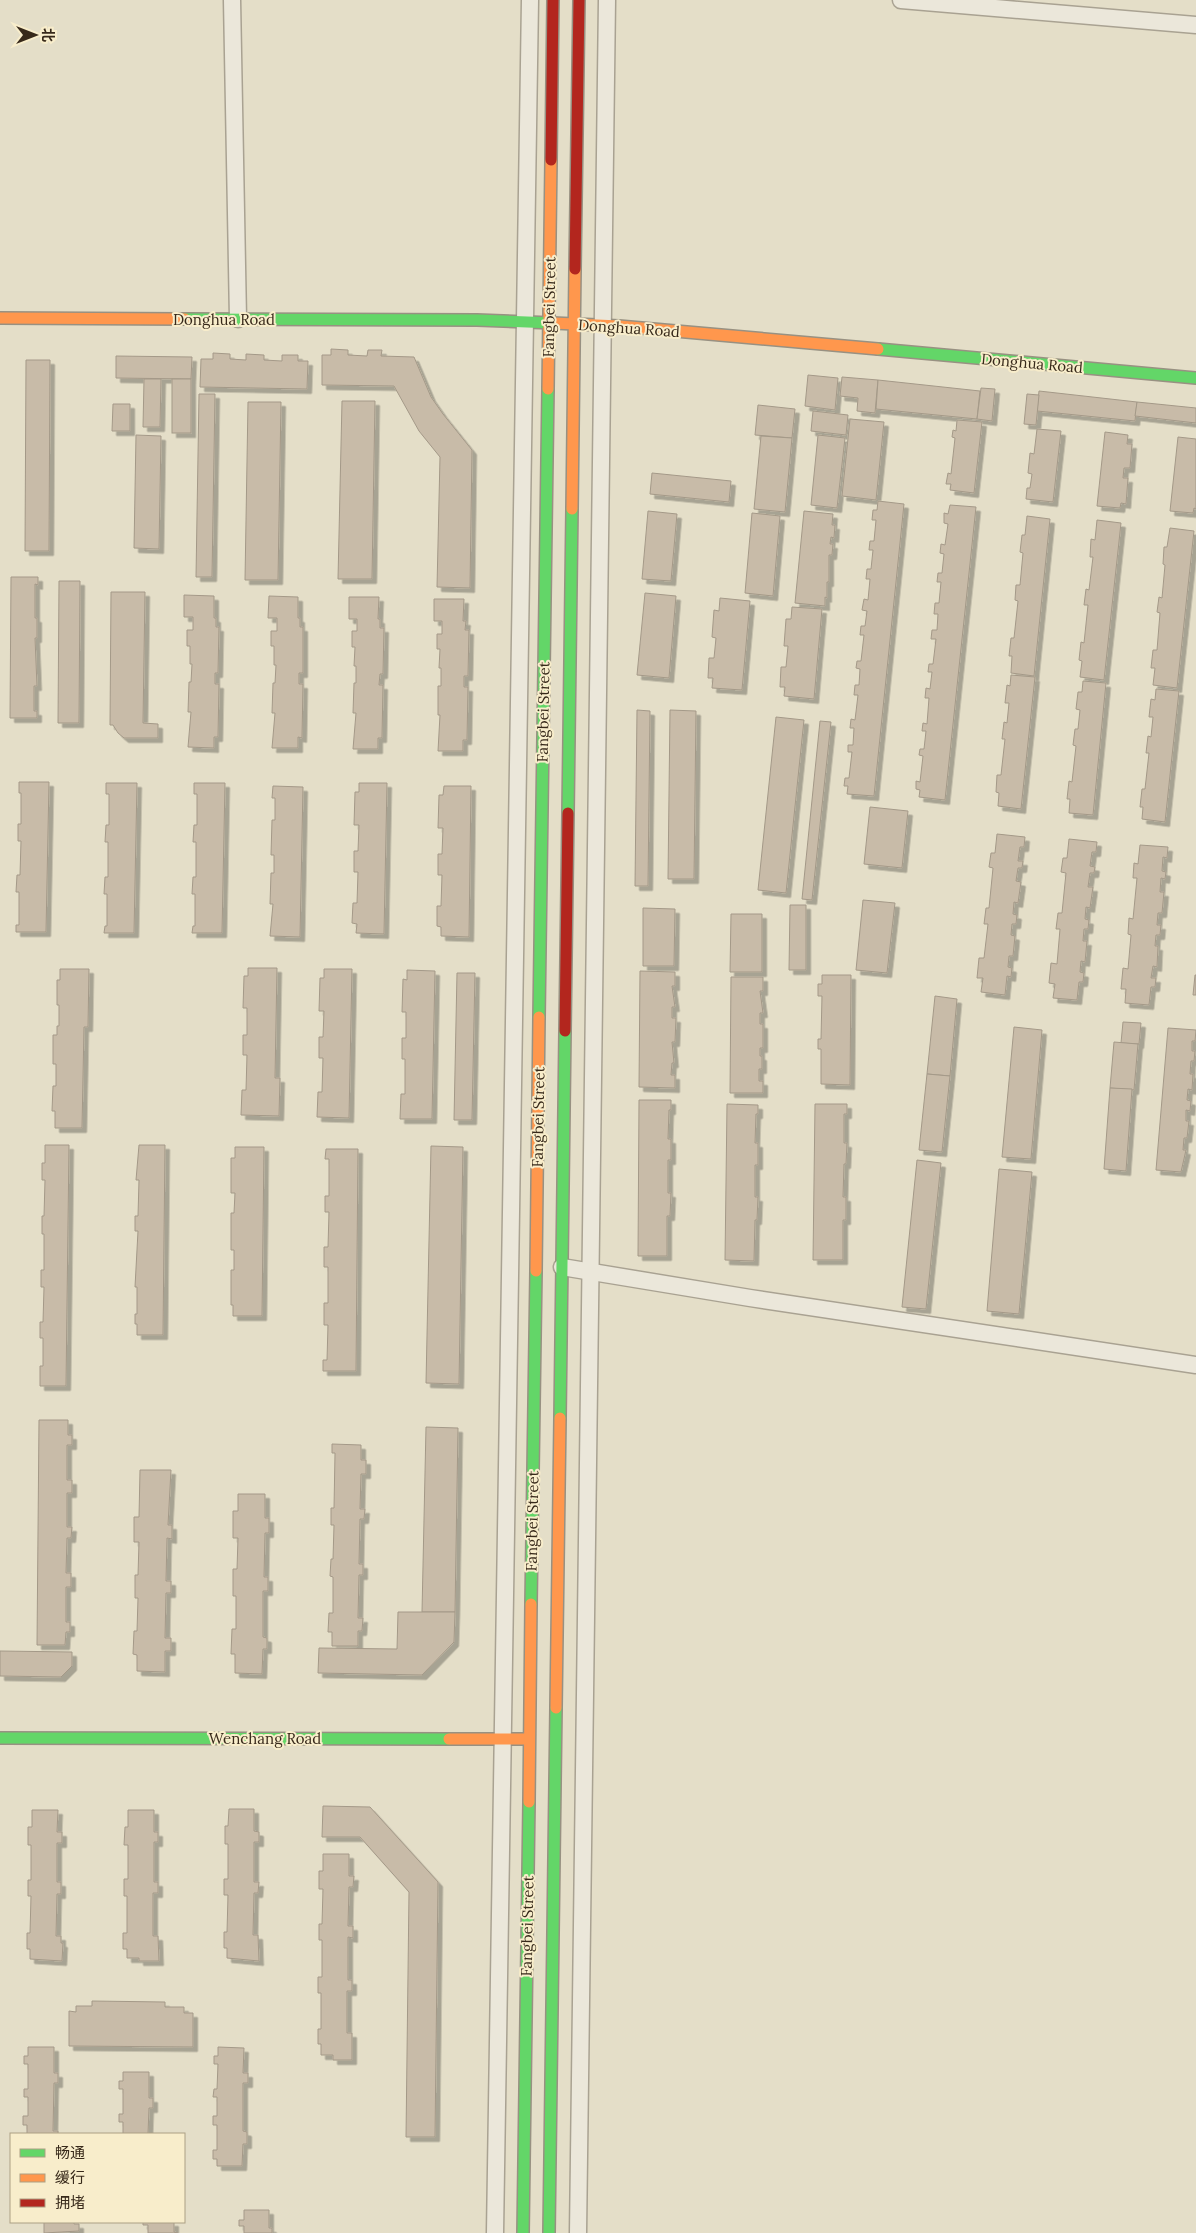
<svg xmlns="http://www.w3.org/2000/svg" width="1196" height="2233" viewBox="0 0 1196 2233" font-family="Lora,'Noto Sans SC',serif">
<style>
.building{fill:#c8bba8;stroke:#a49988;filter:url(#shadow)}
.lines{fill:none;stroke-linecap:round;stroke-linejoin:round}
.street-casing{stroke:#a9a292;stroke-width:19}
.fast-casing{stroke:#989182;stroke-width:14}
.slow-casing{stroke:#989182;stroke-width:14}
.jam-casing{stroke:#989182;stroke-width:14}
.street{stroke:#ebe7da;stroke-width:16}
.fast{stroke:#63d668;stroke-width:11}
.slow{stroke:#ff974d;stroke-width:11}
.jam{stroke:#b3261e;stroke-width:11}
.labels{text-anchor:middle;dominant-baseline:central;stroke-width:4;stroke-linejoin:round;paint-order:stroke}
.street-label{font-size:15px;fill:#37291a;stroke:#f8edcb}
</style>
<defs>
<filter id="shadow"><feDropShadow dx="4.5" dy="4.5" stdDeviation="0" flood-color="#0004"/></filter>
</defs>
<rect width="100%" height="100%" fill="#e4dec8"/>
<g class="building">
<path d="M331,349L348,350V355L367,356L368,350H382L381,356L414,357L431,397L443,414L472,450L470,588L437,587L440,457L419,431L394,386L322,385V355H331Z"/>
<path d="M213,353L230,354V359L246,360V354L264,355V360L282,361V355H298V361H308L307,389L200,387L201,359H213Z"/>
<path d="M116,356L192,357L191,379L116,378Z"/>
<path d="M26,360H50L49,551H25Z"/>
<path d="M808,375L838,378L835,410L805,406Z"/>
<path d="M842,377L878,380L875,413L857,411L858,398L840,396Z"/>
<path d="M144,379H161L160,427H143Z"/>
<rect x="172" y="379" width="19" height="54"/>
<path d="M878,380L980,391L977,419L876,409Z"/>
<path d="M981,388L995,389L992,421L977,419Z"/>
<path d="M1039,391L1137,402L1135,421L1037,411Z"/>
<path d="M199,394H215L212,577H196Z"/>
<path d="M1027,394L1039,395L1036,425L1024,424Z"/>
<path d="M342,401H375L372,579H338Z"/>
<path d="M248,402H281L278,580H245Z"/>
<path d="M1137,402L1196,408V423L1135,416Z"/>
<path d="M113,404H130V431H112Z"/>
<path d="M758,405L795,409L792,438L755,435Z"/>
<path d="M813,411L848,415L846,435L811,431Z"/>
<path d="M850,419L884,422L876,500L842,496Z"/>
<path d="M957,420L982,422L974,493L950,490L951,484H946L948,473L951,474L955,438L952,437L953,430L956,431Z"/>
<path d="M1037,429L1061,431L1053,502L1026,499L1027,488H1030L1032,474L1028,473L1030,453L1034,454Z"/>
<path d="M1105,432L1128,435L1127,444H1132L1130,468H1124L1123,478H1128L1126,504L1121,503L1120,508L1097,506Z"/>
<path d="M136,435L161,436L159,549L134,548Z"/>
<path d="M818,435L845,438L837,508L811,505Z"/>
<path d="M761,436L792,438L785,512L754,509Z"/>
<path d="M1178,437L1196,439V509L1194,508L1193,513L1170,511Z"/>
<path d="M652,473L731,481L729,502L650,494Z"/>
<path d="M878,501L904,504L874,796L847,794L848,786H844L845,778H849L852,752H848V745H853L854,728H850L851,719L855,720L858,695H854L855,685H859L860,669L856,668L857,661H861L864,635H860L861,626H865L867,611L862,610L864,599L868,600L870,579H866L867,569H871L873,550H869L870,541H874L876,520H872L873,510H877Z"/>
<path d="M950,505L976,507L945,800L919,797L920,790L916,789V781L920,782L923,756L919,755L920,749H924L926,731H922L923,723L927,724L929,698H925L926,688L930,689L932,672H928L929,664H933L936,639H931L932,630H937L938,614H934L935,603H939L941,582H937L938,573H942L944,554L940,553L941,544L945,545L948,524L944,523V513L948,514Z"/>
<path d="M648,511L677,514L671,581L642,579Z"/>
<path d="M804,511L833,514L832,525H835L834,538L831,537L830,544H833L832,555H829V582H827V598L825,597V606L795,603Z"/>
<path d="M752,513L780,516L773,596L745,593Z"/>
<path d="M1027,516L1050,519L1034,676L1011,673L1012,656H1009L1011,638H1014L1018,601L1015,600L1016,585H1020L1023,553L1020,552L1022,535H1025Z"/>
<path d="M1097,520L1121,523L1104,680L1080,677L1082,661L1079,660L1081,642L1084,643L1088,605H1084L1086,589L1089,590L1093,557H1090L1091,539L1095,540Z"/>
<path d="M1170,528L1194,531L1177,688L1153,685L1155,668H1151L1153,650H1157L1160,613L1157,612L1159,597L1162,598L1165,565L1163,564L1164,547H1167Z"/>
<path d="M11,577H38V585L35,584V618H37V638H35L37,686H34V711H37V718H10Z"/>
<path d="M59,581H80L79,723H58Z"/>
<path d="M111,592H145L143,723L158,724V738H124L118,733L113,725H110Z"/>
<path d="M645,593L676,596L669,678L637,675Z"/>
<path d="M184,595L214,596V618H216V627H219L218,673H215V684H219L218,737H214V748L188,747L191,712H188L189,682H191L192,664H190V646H187V630H193V617H184Z"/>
<path d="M269,596L298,597V618H300V627H303V673H299V684H303L302,738L298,737V748H272L275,713H272L273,683H275L276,665H274V646H271V631H277V618H268Z"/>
<path d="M349,597H379L378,619H380V628H384L383,674H380L379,685H383L382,738H378V749H353L356,713H353L354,683H356V666H354L355,647H352V631H357V619H349Z"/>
<path d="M720,598L750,601L742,690L712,688L713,678H708L709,658H714L716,638L712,637L714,610L719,611Z"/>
<path d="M434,599H464L463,621H466L465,630H469L468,676H464V687H468L467,740H463V751H438L440,715H438V686H441V668H439L440,649H437V634H442V621H434Z"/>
<path d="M792,607L822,609L814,699L784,696L785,687H780L781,667H786L788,646H784L786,619H791Z"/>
<path d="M1011,675L1035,677L1021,809L998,806L999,793L996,792L997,775H1001L1005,739H1002L1004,722L1007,723L1009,703H1005L1007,685L1010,686Z"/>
<path d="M1083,681L1106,683L1093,815L1069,813L1070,799H1067L1069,781L1072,782L1076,746L1073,745L1075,729H1078L1080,710L1076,709L1078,692H1082Z"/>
<path d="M1156,689L1179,691L1165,822L1142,819L1143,807H1140L1142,789H1145L1149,753H1146L1148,736L1151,737L1153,717H1149L1151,699L1155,700Z"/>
<path d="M637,710L650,711L648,886H635Z"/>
<path d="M670,710L696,711L694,879H668Z"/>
<path d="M776,717L804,720L786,893L758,890Z"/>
<path d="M820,721L831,722L812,900L802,899Z"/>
<path d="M19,782H49L46,932H16V925H19V892H16L17,875H20L21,841H18V824H21V793H19Z"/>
<path d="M106,783H137L134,933H104L105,926H107V894H104L105,877H108V842H105L106,825H109V794H106Z"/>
<path d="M194,783H225L222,933H192L193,926H195V894H192L193,877H196V842H193L194,825H197V794H194Z"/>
<path d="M359,783H387L384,934L356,933L357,924L352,923L353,903H357L358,872H354V851H358L359,825H354L355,792H359Z"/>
<path d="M273,786L303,787L300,937L270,936L273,904H270L271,873H274V855H271L272,820H275V798H272Z"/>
<path d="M444,786H471L469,937L441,936V927L437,926V906H441L442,875H438V854H442L443,828H438L439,795H443Z"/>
<path d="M870,807L908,811L902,868L864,864Z"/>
<path d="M997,834L1025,837L1024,847H1020L1018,861H1023L1022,868H1018L1016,881L1021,882L1018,903L1014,902L1013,914L1017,915L1016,924H1012L1011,935L1015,936L1013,956H1009L1008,967L1012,968L1011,977L1007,976L1005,995L981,992L983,978H977L979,958H984L988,924H984L986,908H989L993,868L989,867L991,853H995Z"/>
<path d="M1069,839L1097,842L1096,852H1092L1090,866L1095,867L1094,873H1090L1088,887H1093L1090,908L1086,907L1085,919L1089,920L1088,929H1084L1083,941H1087L1085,962L1081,961L1080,972L1084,973L1083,982H1079L1077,1000L1053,998L1055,984L1049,983L1051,963L1057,964L1060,929H1056L1058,913H1062L1066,873L1061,872L1063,858H1067Z"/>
<path d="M1140,845L1168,847L1167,858L1163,857L1162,871L1166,872L1165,879L1161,878L1160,892H1164L1162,913H1158L1157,925H1161L1160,935H1156L1155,946H1158L1157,967L1153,966L1151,978H1156L1155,987H1151L1149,1005L1125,1003L1126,989H1121L1123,968L1128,969L1131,935L1128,934L1129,918L1133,919L1137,878H1133L1134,863L1138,864Z"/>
<path d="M863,900L895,903L887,973L856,970Z"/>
<path d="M790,905H806V970H789Z"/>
<path d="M643,908L675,909L674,966H643Z"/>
<path d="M731,914H762V972H730Z"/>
<path d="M248,968H277L275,1078H280L279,1116L241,1115L242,1090H246L247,1055H243V1035H247V1008H243L244,976H248Z"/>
<path d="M60,969H89L88,1027H84L82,1128H55V1111H52L53,1086H56V1064H53V1035H57V1026H59V1005H57V980H60Z"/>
<path d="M324,969H352L349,1118L317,1117L318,1092H322L323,1058H319V1037H323L324,1011H319L320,978H324Z"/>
<path d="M407,970L435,971L432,1119H400L401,1094H405V1059H402V1038H406V1012H402L403,979L407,980Z"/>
<path d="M640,971L675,972V986H672L675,1007H672V1018H676L675,1042H672L674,1063H672L671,1075H675V1088L639,1087Z"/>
<path d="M457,973H475L472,1120H454Z"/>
<path d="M822,975H851L850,1085L821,1084V1049H818V1039H821L822,996H818V984H822Z"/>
<path d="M1195,975H1196V995H1193Z"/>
<path d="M731,977H763V991H760L763,1013H760V1024H763V1048H760V1056H762V1069H759V1081H763V1093H730Z"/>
<path d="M935,996L957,999L950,1076L927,1074Z"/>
<path d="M1123,1022L1141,1023L1139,1044L1121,1043Z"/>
<path d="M1014,1027L1042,1030L1031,1159L1002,1157Z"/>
<path d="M1168,1028L1196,1030L1195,1041H1192V1051H1195L1194,1061H1191L1190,1074H1193L1192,1090L1188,1089L1187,1100L1191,1101L1190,1111L1186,1110V1121H1189L1187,1138H1184L1183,1150H1186L1181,1172L1156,1170Z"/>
<path d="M1114,1042L1138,1044L1134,1090L1110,1088Z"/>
<path d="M927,1074L950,1076L942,1152L919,1150Z"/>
<path d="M1110,1088L1132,1089L1126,1171L1104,1169Z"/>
<path d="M639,1100H671V1110H669L668,1139H671V1160H668V1193H671L670,1216H667V1256H638Z"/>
<path d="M727,1104L758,1105V1114H756L755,1143H758V1165H755V1197H758L757,1220H755L754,1261L725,1260Z"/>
<path d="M815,1104H847V1114H844V1143H847L846,1164H844L843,1197H846V1220H843V1260H813Z"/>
<path d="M45,1145H69L66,1386H40V1366H43V1338H40V1322H43L44,1287H41V1270H44V1234H42V1216H44L45,1180H42V1163H45Z"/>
<path d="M139,1145H165L163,1335H137V1324H135V1314H137V1287H135L138,1231H135V1216H138L139,1180H136Z"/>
<path d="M431,1146L463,1147L459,1384L426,1383Z"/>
<path d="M235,1147H264L262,1316H233V1305H231V1270H234V1250H231V1213H234L235,1193H231V1158H235Z"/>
<path d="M326,1149H358L356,1371H323V1360H327L328,1325H324V1303H328V1267H324V1247H328L329,1212H325V1196H329V1159H325Z"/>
<path d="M917,1160L941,1163L926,1309L902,1307Z"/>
<path d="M999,1169L1032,1172L1019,1314L987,1311Z"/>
<path d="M39,1420H68V1435H72V1445H67V1480H72V1493H67V1527H72L71,1538H67L66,1573H71V1587H66V1622H70V1632H66L65,1645H37Z"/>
<path d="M426,1427L458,1428L455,1612H422Z"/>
<path d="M332,1444L361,1445V1460H366V1474H361L360,1509H365L364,1519H360L359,1564H363V1575H359L358,1618H363L362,1631H358V1646H332V1632H328L329,1613H333V1577L330,1576L331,1559H333L334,1525H331V1508H334L335,1453H332Z"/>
<path d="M140,1470H171L168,1525H172V1539L167,1538L166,1581H171V1593H166L165,1638H171V1651H165V1672L137,1671V1655L133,1654L134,1631H137L138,1598H135V1575H138L139,1542H134V1517H139Z"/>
<path d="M238,1494H265V1518H269V1533H265L264,1577H268V1591H263V1637L267,1638V1649H263L262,1674L235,1673V1654H231L232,1629H236V1596H233V1569H237L238,1538H233V1511H238Z"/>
<path d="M398,1612H455L454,1642L422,1675L318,1673L319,1648L397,1649Z"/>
<path d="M0,1651L72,1652V1666L61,1677L0,1676Z"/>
<path d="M323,1806L370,1807L438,1882L435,2137H406L409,1892L360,1837H322Z"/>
<path d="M229,1809H254V1831L259,1832V1842H254V1882H259L258,1893H254L253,1935H258L259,1961L227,1958V1948H224V1932H227L228,1895H224V1879H228V1844H225V1826H228Z"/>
<path d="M32,1810H58L57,1832H62V1843H57V1882H61V1894H57L56,1936H61V1943H63L62,1961L30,1959V1949H27V1933H30L31,1896H28V1880H31V1845H28V1827H32Z"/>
<path d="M128,1810H154V1832H158V1842H154V1882H158V1893H153V1936H158L159,1961H139V1958H127V1949H123V1933H127V1896H124V1879H128V1845H124L125,1827H128Z"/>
<path d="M323,1854H349V1876H354L353,1887H349L348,1926H353V1938L348,1937V1980H352V1991H347V2033H352V2060H333V2055H321V2044H318V2029H321V1993H318V1977H322V1940H319V1924H322L323,1889H319V1871H323Z"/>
<path d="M92,2001L165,2002V2007H184V2013H193V2047L69,2046V2011L76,2012V2006H92Z"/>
<path d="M28,2047H54V2073H58V2083H54L53,2131H58V2134H27V2125H23V2116H28V2097H24V2089H28V2064H24V2056H28Z"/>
<path d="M218,2047L244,2048L243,2073H248V2083H243V2131L247,2132V2144H243L242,2166H217V2159H213V2150H217V2125H213V2116H217V2097H213L214,2089H217L218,2064H214V2056H218Z"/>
<path d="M123,2072H149V2098H153V2108H149L148,2134H123V2122H119V2114H123V2089H119V2081H123Z"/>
<path d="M244,2210H269V2228H272V2233H244V2226H239V2220H244Z"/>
<path d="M44,2222H74V2224H79V2231L44,2233Z"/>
<path d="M143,2222H174V2232L178,2233H148V2225H143Z"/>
</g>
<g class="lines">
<defs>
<g id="street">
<path d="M232,0L238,319"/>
<path d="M901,0L1196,25"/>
<path d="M562,1267L750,1298L1196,1365"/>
<path d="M495,2233L530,0"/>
<path d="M578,2233L607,0"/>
</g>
<g id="fast">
<path d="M185,319L477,320L553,323"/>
<path d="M878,349L1196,378"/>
<path d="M568,813L572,509"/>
<path d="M539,1017L548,389"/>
<path d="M560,1418L565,1031"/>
<path d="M531,1604L536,1271"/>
<path d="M0,1738L449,1739"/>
<path d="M523,2233L529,1802"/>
<path d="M549,2233L556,1708"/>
</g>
<g id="slow">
<path d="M0,318L185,319"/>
<path d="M553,323L619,326L878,349"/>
<path d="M548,389L551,160"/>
<path d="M572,509L575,269"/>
<path d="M536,1271L539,1017"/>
<path d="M556,1708L560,1418"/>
<path d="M449,1739H529"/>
<path d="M529,1802L531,1604"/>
</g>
<g id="jam">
<path d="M551,160L553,0"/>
<path d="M575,269L579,0"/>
<path d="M565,1031L568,813"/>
</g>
</defs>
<use href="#street" class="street-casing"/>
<use href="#fast" class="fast-casing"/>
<use href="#slow" class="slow-casing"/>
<use href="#jam" class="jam-casing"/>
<use href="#street" class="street"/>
<use href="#fast" class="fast"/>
<use href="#slow" class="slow"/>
<use href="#jam" class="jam"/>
</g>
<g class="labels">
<g class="street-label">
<text transform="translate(549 307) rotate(-89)">Fangbei Street</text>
<text x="224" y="319">Donghua Road</text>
<text transform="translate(629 328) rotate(4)">Donghua Road</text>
<text transform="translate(1032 363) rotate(5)">Donghua Road</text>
<text transform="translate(543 712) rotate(-89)">Fangbei Street</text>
<text transform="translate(538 1117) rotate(-89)">Fangbei Street</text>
<text transform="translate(532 1521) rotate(-89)">Fangbei Street</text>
<text x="265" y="1738">Wenchang Road</text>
<text transform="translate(527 1926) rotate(-89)">Fangbei Street</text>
</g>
</g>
<rect x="10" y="2133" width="175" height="90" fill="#f8edcb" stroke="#ab9f84"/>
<rect x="20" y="2149" width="25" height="8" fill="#63d668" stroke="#ab9f84"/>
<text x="55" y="2158" font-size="15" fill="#37291a">畅通</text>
<rect x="20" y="2174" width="25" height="8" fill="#ff974d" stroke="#ab9f84"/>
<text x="55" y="2183" font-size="15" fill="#37291a">缓行</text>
<rect x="20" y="2199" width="25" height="8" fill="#b3261e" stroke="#ab9f84"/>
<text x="55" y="2208" font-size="15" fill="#37291a">拥堵</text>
<g transform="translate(35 35) rotate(90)" stroke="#f8edcb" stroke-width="4" paint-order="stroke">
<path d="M0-4L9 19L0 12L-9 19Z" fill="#37291a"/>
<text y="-8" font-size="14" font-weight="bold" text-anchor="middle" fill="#37291a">北</text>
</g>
</svg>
